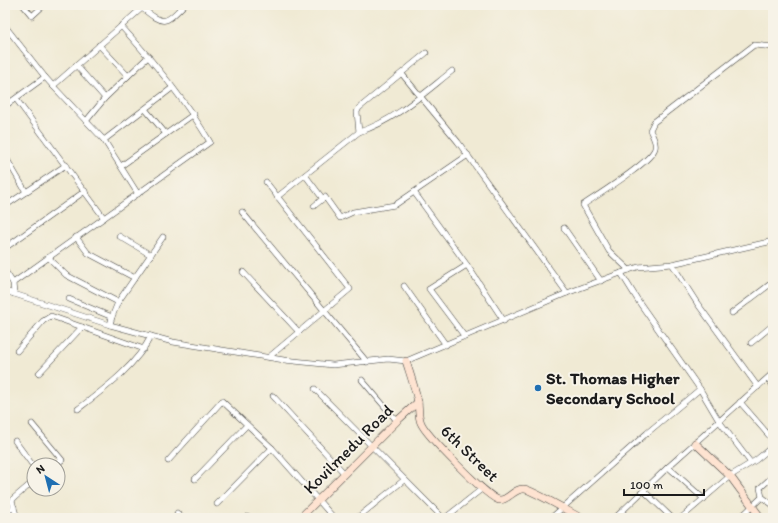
<svg xmlns="http://www.w3.org/2000/svg" width="778" height="523" viewBox="0 0 778 523" font-family="Itim,sans-serif">
<style>
.lines{fill:none;stroke-linecap:round;stroke-linejoin:round}
.street-casing{stroke:#3c3b38;stroke-width:6}
.secondary-casing{stroke:#3c3b38;stroke-width:8}
.street{stroke:#fff;stroke-width:5}
.secondary{stroke:#fee3d1;stroke-width:7}
.poi-dot{fill:#1f6fb2;stroke:#f7f3e8;stroke-width:1.5}
.labels{text-anchor:middle;dominant-baseline:central;stroke-width:4;stroke-linejoin:round;paint-order:stroke}
.poi-label{font-size:17px;font-weight:bold;fill:#1c1c1c;stroke:#f7f3e8;text-anchor:start}
.street-label{font-size:17px;fill:#1c1c1c;stroke:#f7f3e8}
</style>
<rect width="100%" height="100%" fill="#f7f3e8"/>
<filter id="ink" filterUnits="userSpaceOnUse"><feTurbulence type="fractalNoise" baseFrequency=".025" numOctaves="2"/><feDisplacementMap in="SourceGraphic" scale="8" xChannelSelector="R" yChannelSelector="G"/><feConvolveMatrix kernelMatrix="1 2 1 2 8 2 1 2 1" color-interpolation-filters="sRGB"/></filter>
<filter id="wash" filterUnits="userSpaceOnUse"><feTurbulence type="fractalNoise" baseFrequency=".012" numOctaves="4" result="noise"/><feDisplacementMap in="SourceGraphic" scale="16" xChannelSelector="R" yChannelSelector="G"/><feGaussianBlur stdDeviation="0.9" result="paint"/><feColorMatrix in="noise" values="0 0 0 0 0 0 0 0 0 0 0 0 0 0 0 0 0 1.4 0 .05"/><feComposite in="paint" operator="in"/></filter>
<g filter="url(#wash)">
<rect width="100%" height="100%" fill="#f0ead4"/>
</g>
<g filter="url(#ink)">
<g class="lines">
<defs>
<g id="street">
<path d="M23,5L32,16L44,5"/>
<path d="M142,8C164,26 165,24 184,5"/>
<path d="M5,26L45,77"/>
<path d="M99,45L128,76"/>
<path d="M76,65L105,98"/>
<path d="M402,74L458,142L567,293"/>
<path d="M53,86L104,140L138,194"/>
<path d="M16,99L104,218"/>
<path d="M5,106L45,77L53,86L142,8L140,5"/>
<path d="M145,109L166,134"/>
<path d="M87,120L105,98L149,56"/>
<path d="M359,132L357,112L359,108L426,53"/>
<path d="M104,140L172,88"/>
<path d="M5,156L26,192"/>
<path d="M121,166L194,114"/>
<path d="M305,175L323,199"/>
<path d="M266,182L350,289L269,357"/>
<path d="M414,192L468,155"/>
<path d="M277,197L359,132C394,121 423,94 452,71"/>
<path d="M5,206L66,165"/>
<path d="M314,206L325,197L340,218L353,212L395,205L414,192L467,265L504,321"/>
<path d="M242,212L367,362"/>
<path d="M564,228L601,281"/>
<path d="M119,236L151,255"/>
<path d="M76,237L88,253L135,278"/>
<path d="M5,248L85,191"/>
<path d="M48,257L66,275L118,302"/>
<path d="M672,264L697,303L758,387"/>
<path d="M629,270L609,251L583,205C596,196 652,162 655,148C657,143 652,135 650,130L654,122L754,45L773,47"/>
<path d="M5,271L13,283L14,294"/>
<path d="M243,272L299,332"/>
<path d="M13,283L210,142C185,100 154,62 121,26"/>
<path d="M404,286L446,345"/>
<path d="M5,291L110,325L173,342L284,360L333,365L388,359L406,361L567,293L629,270L638,267L672,264L773,241"/>
<path d="M69,299L112,317L110,325"/>
<path d="M732,313L773,282"/>
<path d="M112,317L118,302L163,237"/>
<path d="M465,337L429,289L467,265"/>
<path d="M751,343L773,325"/>
<path d="M17,351L43,321L51,316L144,349"/>
<path d="M39,373L82,327"/>
<path d="M768,378L773,386"/>
<path d="M362,380L397,421"/>
<path d="M315,389L443,518"/>
<path d="M700,389L719,421L751,463"/>
<path d="M273,396L344,473"/>
<path d="M740,402L773,440"/>
<path d="M78,409C104,389 136,366 151,336"/>
<path d="M32,424L62,460L55,465"/>
<path d="M15,441L34,467"/>
<path d="M168,461L222,401L272,448L334,518"/>
<path d="M668,467L704,499"/>
<path d="M773,476L760,488L762,497L773,505"/>
<path d="M195,479L247,425"/>
<path d="M644,491L672,518"/>
<path d="M217,504L272,448"/>
<path d="M5,513L14,507"/>
<path d="M177,513L182,518"/>
<path d="M247,517L249,518"/>
<path d="M17,518L12,501L14,498L34,481"/>
<path d="M357,518L404,480"/>
<path d="M445,518L483,488"/>
<path d="M551,518L647,433L700,389L639,302L621,273"/>
<path d="M615,518L668,467L773,373"/>
<path d="M681,518L730,476L756,460L773,446"/>
<path d="M740,518L762,497"/>
</g>
<g id="secondary">
<path d="M406,361C410,374 415,388 418,402C419,408 418,417 421,423C426,435 488,498 499,500C508,501 514,488 524,489C531,489 571,513 581,518"/>
<path d="M695,443L730,476L761,518"/>
<path d="M300,518L397,421L418,402"/>
</g>
</defs>
<use href="#street" class="street-casing"/>
<use href="#secondary" class="secondary-casing"/>
<use href="#street" class="street"/>
<use href="#secondary" class="secondary"/>
</g>
</g>
<circle class="poi-dot" cx="538" cy="388" r="4"/>
<g class="labels">
<g class="poi-label">
<text x="546" y="378">St. Thomas Higher<tspan x="546" dy="20">Secondary School</tspan></text>
</g>
<g class="street-label">
<text transform="translate(348 449) rotate(-45)">Kovilmedu Road</text>
<text transform="translate(470 453) rotate(44)">6th Street</text>
</g>
</g>
<rect width="778" height="523" fill="none" stroke="#f7f3e8" stroke-width="20"/>
<g transform="translate(46 477) rotate(324)"><circle r="19" fill="#f7f3e8" stroke="#9f9d96"/>
<path d="M0-3L7 15L0 10L-7 15Z" fill="#1f6fb2"/>
<text y="-6" font-size="11" font-weight="bold" text-anchor="middle" fill="#1c1c1c">N</text>
</g>
<path d="M624 489v6h80v-6" fill="none" stroke="#1c1c1c" stroke-width="2"/>
<text x="630" y="489" font-size="12" fill="#1c1c1c" stroke="#f7f3e8" stroke-width="3" paint-order="stroke">100 m</text>
</svg>
